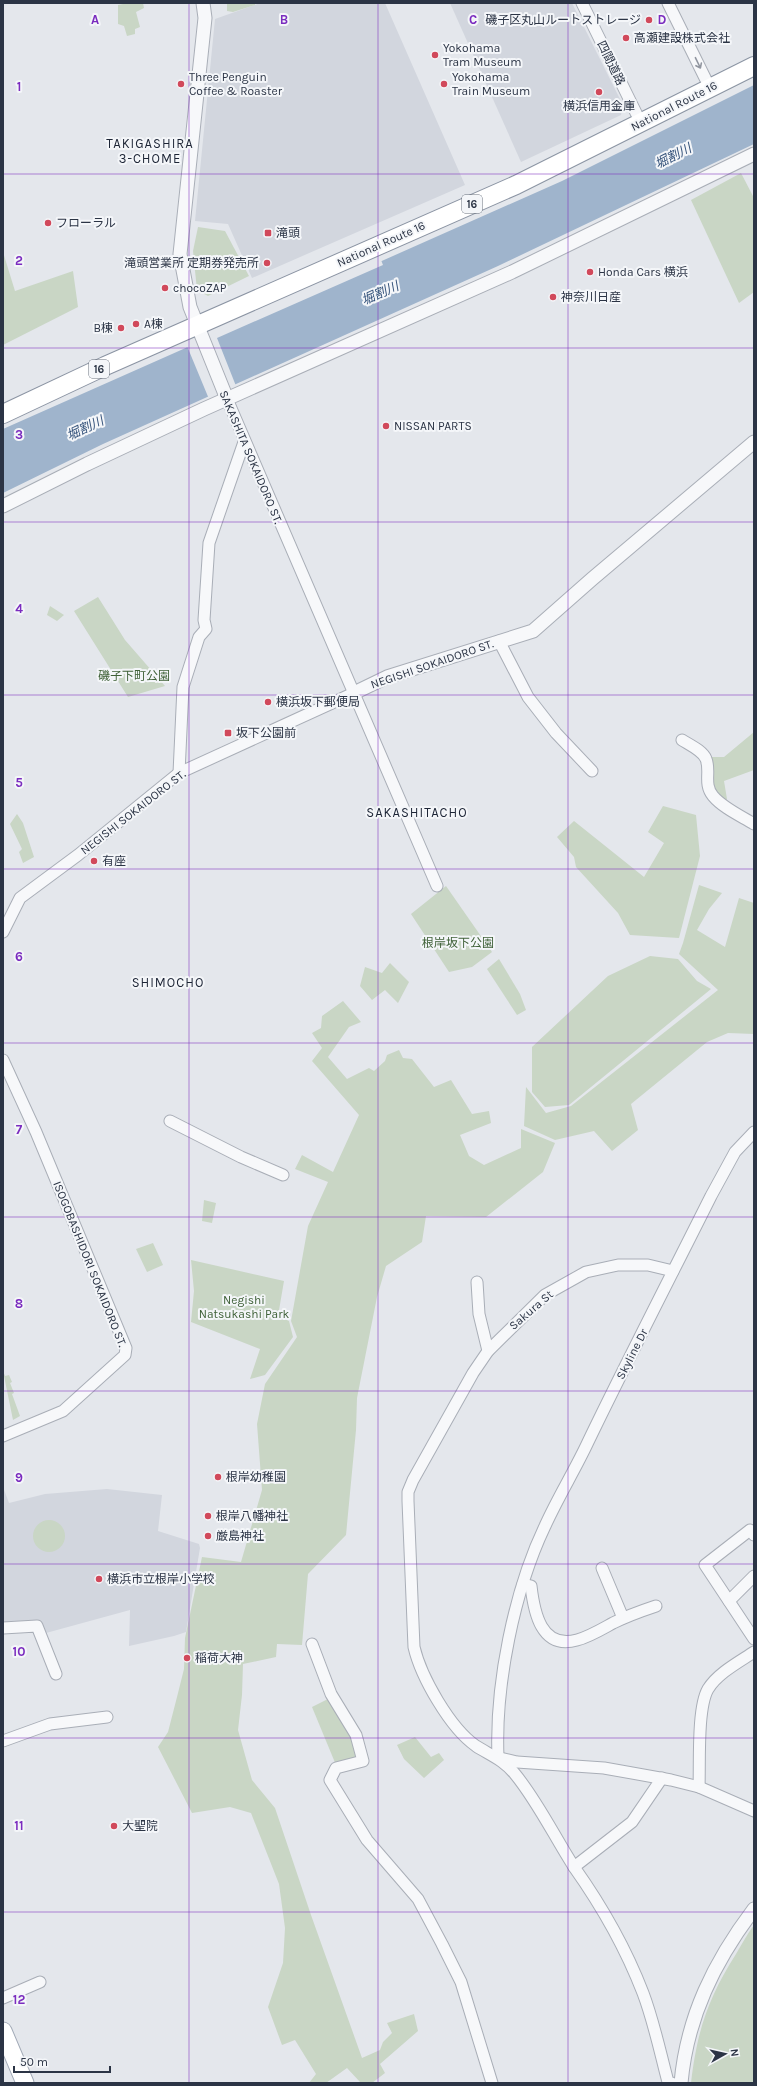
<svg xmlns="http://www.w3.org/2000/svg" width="757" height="2086" viewBox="0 0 757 2086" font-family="Karla,'Noto Sans JP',sans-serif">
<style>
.built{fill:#d2d6de}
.green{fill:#c9d6c5}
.water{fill:#9fb4cc}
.pier{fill:#e4e7ec}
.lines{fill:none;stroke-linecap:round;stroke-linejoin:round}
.minor-casing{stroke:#a9aeb7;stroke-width:13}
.tertiary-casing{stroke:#a9aeb7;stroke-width:15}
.primary-casing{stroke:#a3abb8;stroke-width:19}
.trunk-casing{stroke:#8b94a3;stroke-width:20}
.minor{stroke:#f7f8fa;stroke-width:11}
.tertiary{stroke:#f7f8fa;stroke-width:13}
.primary{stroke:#fff;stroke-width:17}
.trunk{stroke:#fff;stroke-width:18}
.oneway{stroke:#9196a0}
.grid{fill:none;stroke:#7b2cbf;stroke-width:1;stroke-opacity:0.55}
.poi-dot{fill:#d1495b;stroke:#f4f6f9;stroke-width:1.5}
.labels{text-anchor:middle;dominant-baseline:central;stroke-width:4;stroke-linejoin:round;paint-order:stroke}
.shield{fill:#f4f6f9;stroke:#676e7b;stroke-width:1}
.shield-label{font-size:11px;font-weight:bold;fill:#2b3445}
.poi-label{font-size:12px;fill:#2b3445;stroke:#f4f6f9;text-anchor:start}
.street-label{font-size:12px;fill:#2b3445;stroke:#f4f6f9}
.park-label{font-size:12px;fill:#3f6138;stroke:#f4f6f9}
.neighbourhood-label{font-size:13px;letter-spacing:1px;fill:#1d2536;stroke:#f4f6f9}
.water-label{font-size:13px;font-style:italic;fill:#34527a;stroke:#f4f6f9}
.grid-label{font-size:13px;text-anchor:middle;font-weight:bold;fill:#7b2cbf;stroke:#f4f6f9;stroke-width:4;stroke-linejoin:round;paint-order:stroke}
</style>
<rect width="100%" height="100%" fill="#e4e7ec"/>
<g class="built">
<path d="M260,3H385L465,185L252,278L228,224L195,221L215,19Z"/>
<path d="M450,3H572L623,105L621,115L521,162Z"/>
<path d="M3,1487L9,1503L45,1494L107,1489L162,1495L158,1531L199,1544L200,1548L186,1632L174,1636L129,1646L130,1610L46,1633L39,1622L3,1625Z"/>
</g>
<g class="green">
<path d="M128,3H143L144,8L136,12L140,27L135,29V34L127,36L124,26L118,24V5Z"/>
<path d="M227,3H255V5L233,12L227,11Z"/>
<path d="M741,173L754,198V292L739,303L691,200Z"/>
<path d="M198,227L225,231L249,276L208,296L197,290L193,251Z"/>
<path d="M3,252L15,291L73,271L78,307L3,345Z"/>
<path d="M98,597L125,640L165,686L128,697L74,611Z"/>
<path d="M50,606L64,615L57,621L47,615Z"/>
<path d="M754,732V770L724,781L727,799L724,802L712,788L708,757H724Z"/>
<path d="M663,806L696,815L700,856L679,938L630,935L618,913L576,867L574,857L557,837L574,821L644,877L664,843L648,832Z"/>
<path d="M17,814L23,823L34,857L23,863L19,852L22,849L10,824Z"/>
<path d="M699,885L722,893L709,909L697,930L725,947L739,898L754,903V1034L728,1033L707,1042L631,1104L638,1130L612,1151L594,1131L555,1140L524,1126L526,1087L546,1113L571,1106L718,990L679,954L683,943Z"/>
<path d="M446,886L492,952L472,967L449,972L411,914Z"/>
<path d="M650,956L678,959L697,981L711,989L569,1105L545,1107L532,1092V1047L608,976Z"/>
<path d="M499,959L520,994L526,1010L517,1015L487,969Z"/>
<path d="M390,963L409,982L398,1003L385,990L372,1000L360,986L365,967L382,973Z"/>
<path d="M343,1001L361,1022L349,1027L328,1057L347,1079L369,1068L374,1071L385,1061L387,1055L399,1050L403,1058L412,1059L434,1087L451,1080L472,1114L489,1111L491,1123L460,1135L469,1156L484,1165L521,1148V1129L555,1143L543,1172L486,1217L426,1216L422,1242L386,1266L377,1297L357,1398L356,1430L346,1535L308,1574L302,1645L277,1644L276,1657L243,1664L242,1695L238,1730L252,1780L275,1808L311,1915L362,2058L380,2050L383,2042L392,2033L387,2023L414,2014L418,2031L380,2064L385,2073L372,2083L360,2082L347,2068L326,2083H309L316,2074L295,2040L282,2045L268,2007L283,1963L285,1928L279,1884L251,1813L230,1807L192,1813L158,1747L168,1732L177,1697L184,1669L185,1638L202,1557L241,1562L262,1490L257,1424L265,1384L297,1337L291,1321L308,1226L328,1182L295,1169L302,1155L333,1172L359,1115L312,1061L322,1048L312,1033L321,1028L322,1016Z"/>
<path d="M204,1200L216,1203L212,1223L202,1221Z"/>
<path d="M153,1243L163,1265L147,1272L136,1249Z"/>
<path d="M191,1260L284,1281L278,1316L289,1321L293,1337L265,1375L250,1379L260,1349L191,1322L194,1291Z"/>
<path d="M3,1371L5,1376L9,1375L12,1382L10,1383L14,1393L12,1394L20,1416L13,1420Z"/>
<circle cx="49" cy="1536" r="16"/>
<path d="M330,1698L354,1736L360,1760L336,1765L312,1707Z"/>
<path d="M415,1737L431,1757L439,1753L444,1760L424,1778L404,1759L397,1745Z"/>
<path d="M754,1925V2083H691C697,2031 708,1998 736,1954C742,1944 747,1934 754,1925Z"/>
</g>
<path class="water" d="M754,85V144L498,266L103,444L3,493V429L562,181Z"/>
<path class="pier" d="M381,260L383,265L217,338L236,386L209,399L187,346Z"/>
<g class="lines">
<defs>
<g id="minor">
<path d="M582,3L641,123"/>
<path d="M668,3L710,88"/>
<path d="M227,399L437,886"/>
<path d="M499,641L528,697L556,733L592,771"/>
<path d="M682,740C690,745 703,751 706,759C711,771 703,784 713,796C723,808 741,816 754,824"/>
<path d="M179,773L183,687L199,637L206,629L204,620L209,543L244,442"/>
<path d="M3,932L20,898L78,855L179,773L354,693"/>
<path d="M3,1060L36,1132L126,1348L125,1355L63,1411L3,1436"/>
<path d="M170,1121L241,1157L283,1175"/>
<path d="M477,1282L479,1314L488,1351"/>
<path d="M754,1535L750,1530L705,1565L754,1639"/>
<path d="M602,1568L623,1618"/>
<path d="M523,1584L531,1586C534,1612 541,1650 577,1640C589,1637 602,1629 613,1623C627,1616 641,1611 656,1606"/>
<path d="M729,1601L754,1576"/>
<path d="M3,1628L37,1626L56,1674"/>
<path d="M312,1644L331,1694L356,1735L363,1761L336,1768L330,1780L367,1840L418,1899L442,1944L461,1982L492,2083"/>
<path d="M3,1741L50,1724L107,1717"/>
<path d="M498,1757C495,1685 514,1591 545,1526C558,1497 575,1470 588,1442C628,1359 670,1278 711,1196L735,1152L754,1132"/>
<path d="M500,1758L517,1762L604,1768L671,1780L699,1787L754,1811"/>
<path d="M662,1778L632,1822L574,1867C554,1836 538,1802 515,1774C504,1760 490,1755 476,1746C450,1728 421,1677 414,1647L408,1501V1492L413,1480L473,1373L488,1351L545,1295L586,1272L618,1265H648L673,1271"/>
<path d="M699,1787C700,1764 697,1708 708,1689C718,1673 739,1662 754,1652"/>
<path d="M574,1867C601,1905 626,1949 643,1993C654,2022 660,2052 668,2082L672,2083"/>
<path d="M3,1998L40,1982"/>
</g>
<g id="tertiary">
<path d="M203,3L205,18L180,254L190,307L227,399"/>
<path d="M3,506L87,464L204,409L512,272L754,154"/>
<path d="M354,693L387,677L533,631L592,579L754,442"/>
<path d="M681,2083C687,2017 714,1962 754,1909"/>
</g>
<path id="primary" d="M3,2031L25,2083"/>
<path id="trunk" d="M3,414L105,366L516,185L754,66"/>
</defs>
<use href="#minor" class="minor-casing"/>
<use href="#tertiary" class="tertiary-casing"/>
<use href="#primary" class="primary-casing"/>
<use href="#trunk" class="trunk-casing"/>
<use href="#minor" class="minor"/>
<use href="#tertiary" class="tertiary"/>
<use href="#primary" class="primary"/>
<use href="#trunk" class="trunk"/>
</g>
<defs><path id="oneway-shaft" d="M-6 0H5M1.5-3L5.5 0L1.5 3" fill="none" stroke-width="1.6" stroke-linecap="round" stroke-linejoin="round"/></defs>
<use class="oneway" href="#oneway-shaft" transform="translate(698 63) rotate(64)"/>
<path class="grid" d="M189,3V2083M378,3V2083M568,3V2083M3,174H754M3,348H754M3,522H754M3,695H754M3,869H754M3,1043H754M3,1217H754M3,1391H754M3,1564H754M3,1738H754M3,1912H754"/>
<g class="poi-dot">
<circle cx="649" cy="20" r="4"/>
<circle cx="626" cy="38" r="4"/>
<circle cx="435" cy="55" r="4"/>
<circle cx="181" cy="84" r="4"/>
<circle cx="444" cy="84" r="4"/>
<circle cx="599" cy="92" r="4"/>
<circle cx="48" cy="223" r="4"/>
<rect x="264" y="229" width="8" height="8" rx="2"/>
<circle cx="267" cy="263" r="4"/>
<circle cx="590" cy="272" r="4"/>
<circle cx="165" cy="288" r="4"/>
<circle cx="553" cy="297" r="4"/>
<circle cx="136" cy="324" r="4"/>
<circle cx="121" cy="328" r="4"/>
<circle cx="386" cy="426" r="4"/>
<circle cx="268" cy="702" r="4"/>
<rect x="224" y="729" width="8" height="8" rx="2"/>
<circle cx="94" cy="861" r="4"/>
<circle cx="218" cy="1477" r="4"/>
<circle cx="208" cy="1516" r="4"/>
<circle cx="208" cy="1536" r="4"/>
<circle cx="99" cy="1579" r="4"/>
<circle cx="187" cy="1658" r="4"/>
<circle cx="114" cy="1826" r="4"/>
</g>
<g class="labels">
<g class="shield">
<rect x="462" y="195" width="20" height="18" rx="3"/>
<rect x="89" y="360" width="20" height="18" rx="3"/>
</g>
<g class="shield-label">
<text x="472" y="204">16</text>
<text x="99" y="369">16</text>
</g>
<g class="poi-label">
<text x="641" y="20" text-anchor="end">磯子区丸山ルートストレージ</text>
<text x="634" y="38">高瀬建設株式会社</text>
<text x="443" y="48">Yokohama<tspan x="443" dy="14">Tram Museum</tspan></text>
<text x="189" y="77">Three Penguin<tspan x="189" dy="14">Coffee &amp; Roaster</tspan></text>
<text x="452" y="77">Yokohama<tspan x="452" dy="14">Train Museum</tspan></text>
<text x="599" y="106" text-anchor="middle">横浜信用金庫</text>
<text x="56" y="223">フローラル</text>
<text x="276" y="233">滝頭</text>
<text x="259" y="263" text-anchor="end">滝頭営業所 定期券発売所</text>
<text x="598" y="272">Honda Cars 横浜</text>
<text x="173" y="288">chocoZAP</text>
<text x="561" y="297">神奈川日産</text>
<text x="144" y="324">A棟</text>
<text x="113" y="328" text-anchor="end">B棟</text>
<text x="394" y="426">NISSAN PARTS</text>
<text x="276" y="702">横浜坂下郵便局</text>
<text x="236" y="733">坂下公園前</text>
<text x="102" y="861">有座</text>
<text x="226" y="1477">根岸幼稚園</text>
<text x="216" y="1516">根岸八幡神社</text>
<text x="216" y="1536">厳島神社</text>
<text x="107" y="1579">横浜市立根岸小学校</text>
<text x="195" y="1658">稲荷大神</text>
<text x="122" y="1826">大聖院</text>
</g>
<g class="street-label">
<text transform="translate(611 63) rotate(64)">四間道路</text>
<text transform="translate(674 106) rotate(-27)">National Route 16</text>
<text transform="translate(381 244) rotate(-24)">National Route 16</text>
<text transform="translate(251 457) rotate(67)">SAKASHITA SOKAIDORO ST.</text>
<text transform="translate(432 664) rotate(-19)">NEGISHI SOKAIDORO ST.</text>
<text transform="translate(133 812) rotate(-38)">NEGISHI SOKAIDORO ST.</text>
<text transform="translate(90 1264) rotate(68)">ISOGOBASHIDORI SOKAIDORO ST.</text>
<text transform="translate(531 1310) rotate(-41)">Sakura St</text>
<text transform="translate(632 1354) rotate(-63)">Skyline Dr</text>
</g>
<g class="park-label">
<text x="134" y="676">磯子下町公園</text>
<text x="458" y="943">根岸坂下公園</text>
<text x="244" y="1300">Negishi<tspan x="244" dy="14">Natsukashi Park</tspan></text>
</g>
<g class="neighbourhood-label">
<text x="150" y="143">TAKIGASHIRA<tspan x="150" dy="15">3-CHOME</tspan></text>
<text x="417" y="812">SAKASHITACHO</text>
<text x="168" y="982">SHIMOCHO</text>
</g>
<g class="water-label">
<text transform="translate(673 156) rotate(-27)">堀割川</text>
<text transform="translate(380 293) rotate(-24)">堀割川</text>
<text transform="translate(85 428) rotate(-25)">堀割川</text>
</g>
</g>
<g class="grid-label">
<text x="95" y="24">A</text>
<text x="284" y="24">B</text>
<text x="473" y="24">C</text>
<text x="662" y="24">D</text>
<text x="19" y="91">1</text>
<text x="19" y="265">2</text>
<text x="19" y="439">3</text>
<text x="19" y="613">4</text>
<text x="19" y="787">5</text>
<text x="19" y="961">6</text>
<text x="19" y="1134">7</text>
<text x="19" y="1308">8</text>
<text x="19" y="1482">9</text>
<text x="19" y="1656">10</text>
<text x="19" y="1830">11</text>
<text x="19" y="2004">12</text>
</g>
<rect width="757" height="2086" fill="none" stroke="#2b3445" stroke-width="8"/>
<g transform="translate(725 2054) rotate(82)" stroke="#f4f6f9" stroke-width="3" paint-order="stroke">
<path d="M0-3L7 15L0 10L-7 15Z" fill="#2b3445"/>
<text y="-6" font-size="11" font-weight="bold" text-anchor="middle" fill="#2b3445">N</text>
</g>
<path d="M14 2066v6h96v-6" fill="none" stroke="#2b3445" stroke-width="2"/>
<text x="20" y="2066" font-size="12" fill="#2b3445" stroke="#f4f6f9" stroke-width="3" paint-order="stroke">50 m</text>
</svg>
